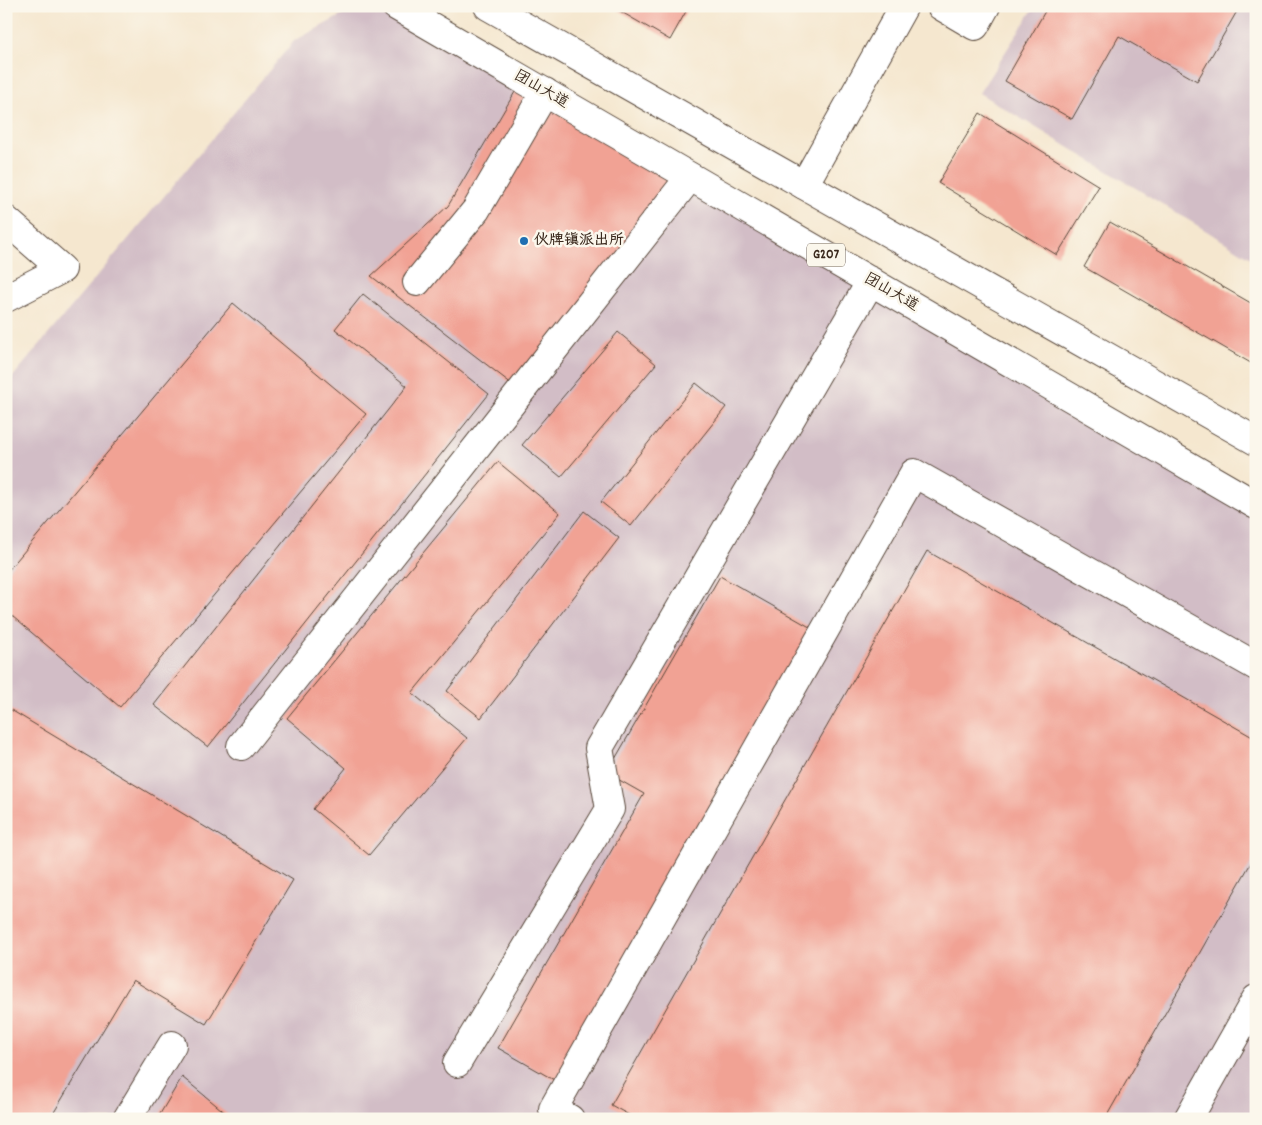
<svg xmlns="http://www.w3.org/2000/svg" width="1262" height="1125" viewBox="0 0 1262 1125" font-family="Dekko,'LXGW WenKai TC',sans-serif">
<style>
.industrial{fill:#d2bdc6}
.building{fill:#f1a294}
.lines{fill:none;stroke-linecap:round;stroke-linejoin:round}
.minor-casing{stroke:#574639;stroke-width:30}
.highway-casing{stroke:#574639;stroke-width:30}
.minor{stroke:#fff;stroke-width:28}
.highway{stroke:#fff;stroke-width:28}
.poi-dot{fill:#1f6fb2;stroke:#fbf7ec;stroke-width:2}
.labels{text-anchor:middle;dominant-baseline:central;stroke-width:5;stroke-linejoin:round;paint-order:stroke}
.shield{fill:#fbf7ec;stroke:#75685c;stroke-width:1}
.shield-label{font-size:14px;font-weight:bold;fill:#3b2a1e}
.street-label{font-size:15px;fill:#3b2a1e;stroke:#fbf7ec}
.poi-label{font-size:15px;font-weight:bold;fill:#3b2a1e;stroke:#fbf7ec;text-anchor:start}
</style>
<rect width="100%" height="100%" fill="#fbf7ec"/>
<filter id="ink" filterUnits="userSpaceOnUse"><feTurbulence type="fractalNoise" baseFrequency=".02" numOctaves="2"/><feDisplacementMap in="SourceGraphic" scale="10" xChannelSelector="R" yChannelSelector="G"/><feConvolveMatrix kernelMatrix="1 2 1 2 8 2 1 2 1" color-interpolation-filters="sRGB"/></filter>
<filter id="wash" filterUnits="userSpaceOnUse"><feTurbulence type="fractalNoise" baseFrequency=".0096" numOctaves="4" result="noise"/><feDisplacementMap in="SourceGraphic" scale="20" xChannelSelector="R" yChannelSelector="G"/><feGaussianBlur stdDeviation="1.12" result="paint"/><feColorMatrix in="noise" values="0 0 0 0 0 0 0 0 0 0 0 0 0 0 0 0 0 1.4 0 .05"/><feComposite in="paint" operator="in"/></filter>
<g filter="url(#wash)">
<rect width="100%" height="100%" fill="#f5e7cf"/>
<g class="industrial">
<path d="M359,6H396L1256,505V1119H6V385L294,41Z"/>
<path d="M1035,6H1256V261L979,93Z"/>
</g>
<g id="blocks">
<g class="building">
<path d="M611,6H689L670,40Z"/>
<path d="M1048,6H1240L1197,81L1119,36L1072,119L1005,81Z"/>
<path d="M522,80L690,177L521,391L371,276L448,206Z"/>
<path d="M980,113L1099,186L1057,255L938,183Z"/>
<path d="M1110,222L1256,306V366L1084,267Z"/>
<path d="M363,294L489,394L208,747L154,705L407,386L335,329Z"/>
<path d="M233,303L366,414L120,707L6,611V573Z"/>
<path d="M618,332L656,364L561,477L522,445Z"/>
<path d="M696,383L726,407L631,526L601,502Z"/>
<path d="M498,462L560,513L412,693L467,738L369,855L313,809L346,768L287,718Z"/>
<path d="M584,511L619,538L481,718L447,691Z"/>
<path d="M927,551L1256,739V854L1105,1119H636L611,1105Z"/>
<path d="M720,576L815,630L556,1081L498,1048L644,794L607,773Z"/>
<path d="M6,707L293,880L206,1024L133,980L50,1119H6Z"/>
<path d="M182,1077L233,1119H157Z"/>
</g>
</g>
</g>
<g filter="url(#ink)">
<use href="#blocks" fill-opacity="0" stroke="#574639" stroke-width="1"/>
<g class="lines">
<defs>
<g id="minor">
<path d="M941,6L975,26L986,6"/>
<path d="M804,185L904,6"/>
<path d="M6,220L62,269L6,298"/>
<path d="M417,282L476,210L545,92"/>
<path d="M241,746L690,177"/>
<path d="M457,1063L610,809L599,748L871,281"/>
<path d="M127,1119L172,1045"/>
<path d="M570,1119L553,1109L914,473L1256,666"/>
<path d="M1188,1119L1256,999"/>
</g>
<g id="highway">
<path d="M396,6L1256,505"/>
<path d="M488,6L1256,441"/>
</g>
</defs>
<use href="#minor" class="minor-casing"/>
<use href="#highway" class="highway-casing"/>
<use href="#minor" class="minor"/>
<use href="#highway" class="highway"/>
</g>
</g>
<circle class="poi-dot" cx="524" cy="241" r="5"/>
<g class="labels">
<rect class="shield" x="807" y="243.5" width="38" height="23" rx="4"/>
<g class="shield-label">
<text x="826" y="255">G207</text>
</g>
<g class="street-label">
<text transform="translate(541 90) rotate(30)">团山大道</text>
<text transform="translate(891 293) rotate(30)">团山大道</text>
</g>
<g class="poi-label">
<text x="534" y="241">伙牌镇派出所</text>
</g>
</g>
<rect width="1262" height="1125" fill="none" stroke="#fbf7ec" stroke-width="25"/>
</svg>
